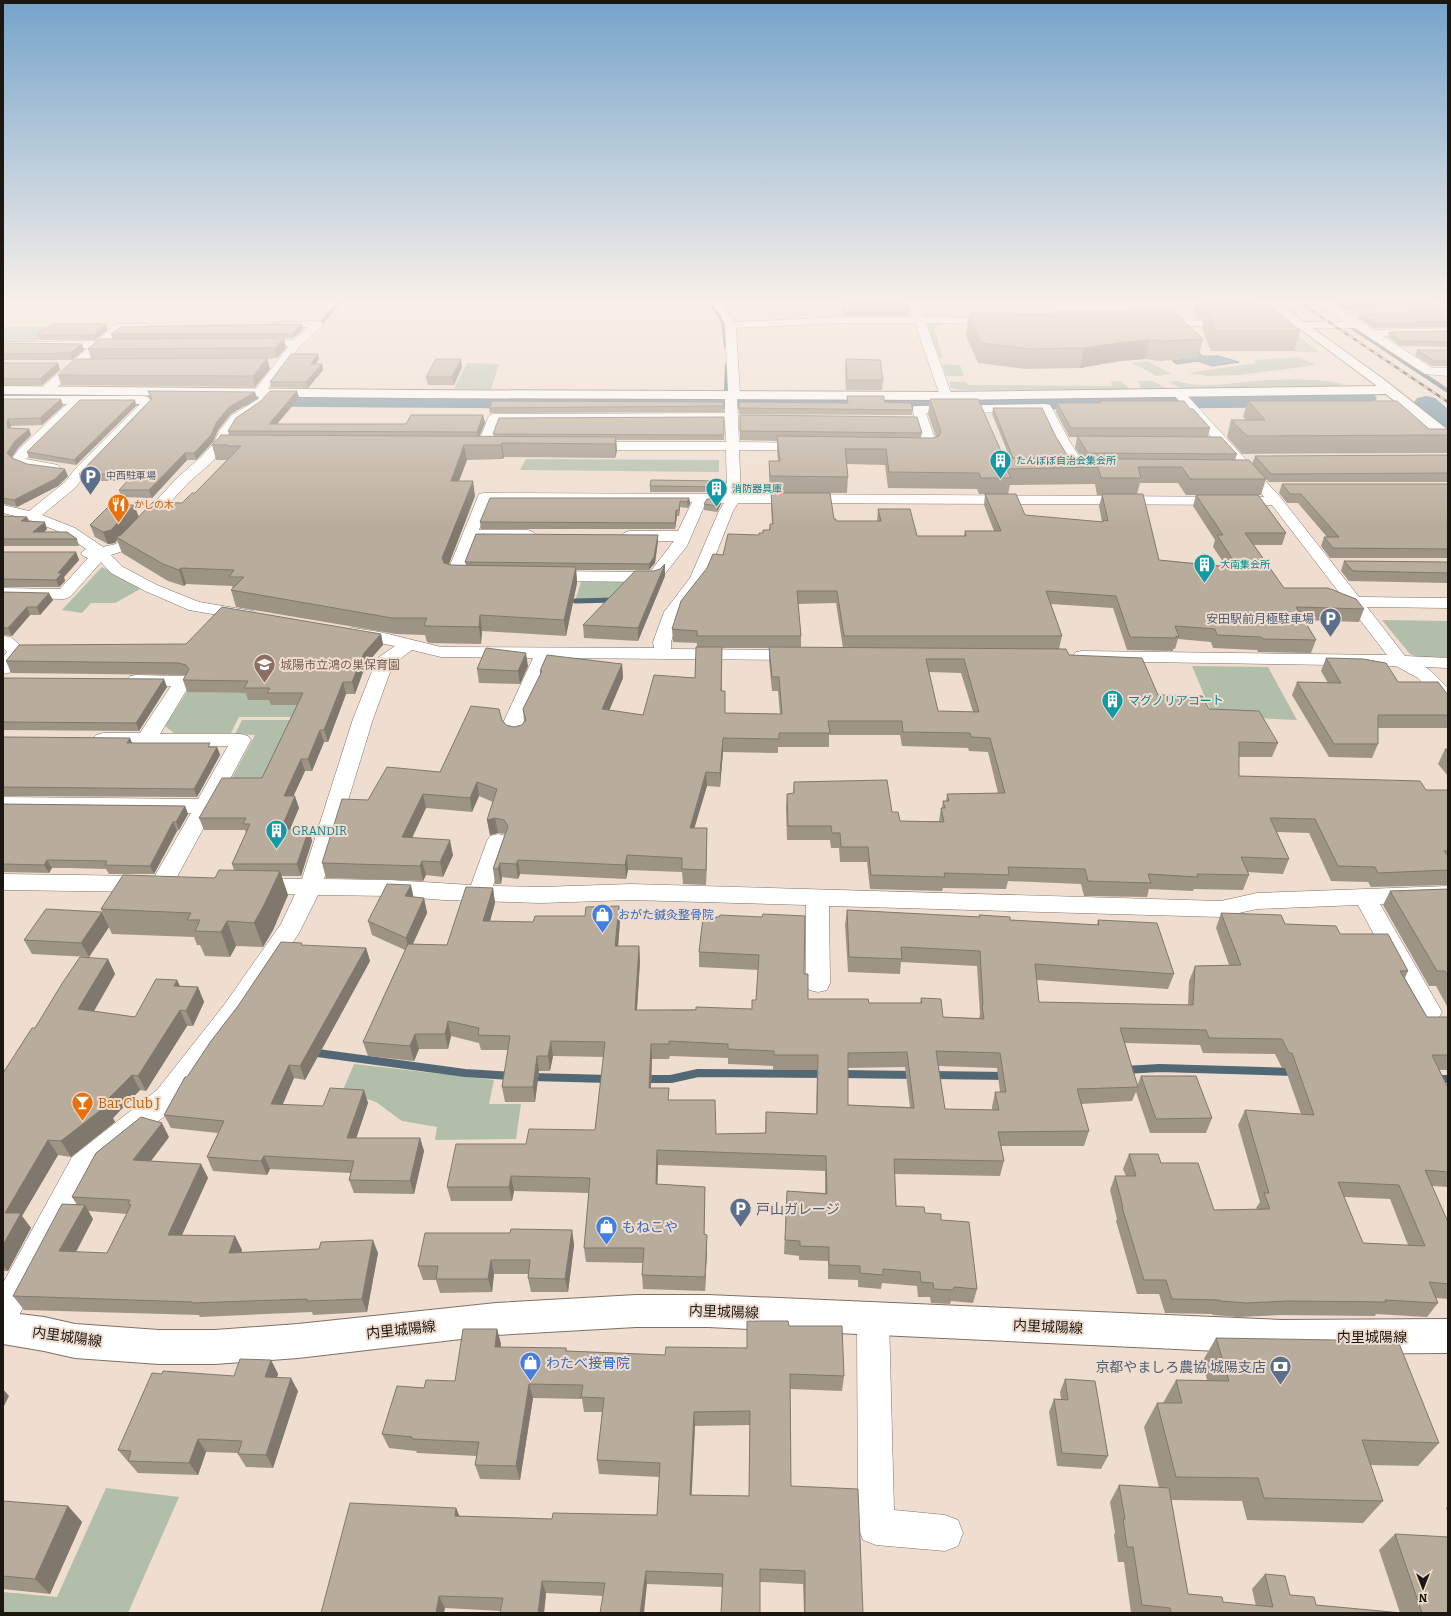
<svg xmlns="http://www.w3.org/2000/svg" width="1451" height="1616" viewBox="0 0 1451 1616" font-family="Bitter,'Noto Sans JP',serif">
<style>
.green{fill:#b1beaa}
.water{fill:#698b9e;stroke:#526874}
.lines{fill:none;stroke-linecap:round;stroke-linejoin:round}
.stream-far2{stroke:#526874;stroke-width:4}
.stream-far1{stroke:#526874;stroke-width:5}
.stream{stroke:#526874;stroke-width:8}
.river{fill:#698b9e;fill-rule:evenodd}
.minor-casing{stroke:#807064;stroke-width:1}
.tertiary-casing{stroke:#807064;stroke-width:2}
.secondary-casing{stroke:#807064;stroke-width:2}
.minor{fill:#fff;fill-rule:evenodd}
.tertiary{fill:#fff;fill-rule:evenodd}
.secondary{fill:#fff;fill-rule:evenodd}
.rail-casing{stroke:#403832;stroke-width:2.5}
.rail{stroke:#efddcf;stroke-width:1.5;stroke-dasharray:5;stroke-linecap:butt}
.wall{fill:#9e9486;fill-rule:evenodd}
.shaded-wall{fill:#81786d}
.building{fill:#b8ac9c;stroke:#81786d;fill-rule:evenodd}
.labels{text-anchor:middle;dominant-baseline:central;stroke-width:4;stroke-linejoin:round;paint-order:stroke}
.far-culture-label{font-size:10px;fill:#0d838f;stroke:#efddcf;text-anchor:start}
.far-service-label{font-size:10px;fill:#4e5e75;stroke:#efddcf;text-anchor:start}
.far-food-label{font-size:10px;fill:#c56008;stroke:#efddcf;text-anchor:start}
.service-label{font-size:12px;fill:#4e5e75;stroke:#efddcf;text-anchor:end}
.education-label{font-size:12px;fill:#785e54;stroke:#efddcf;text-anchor:start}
.culture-label{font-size:12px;fill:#0d838f;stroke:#efddcf;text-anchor:start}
.shop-label{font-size:12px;fill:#366cbe;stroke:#efddcf;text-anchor:start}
.near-food-label{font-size:14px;fill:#c56008;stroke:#efddcf;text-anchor:start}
.near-service-label{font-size:14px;fill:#4e5e75;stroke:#efddcf;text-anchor:start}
.near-shop-label{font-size:14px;fill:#366cbe;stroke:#efddcf;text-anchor:start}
.near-street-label{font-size:14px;fill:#1d1712;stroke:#efddcf}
</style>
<rect width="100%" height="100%" fill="#efddcf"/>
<g class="green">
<path d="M933,323L1033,325L942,323L934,328L943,358L938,356L927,325Z"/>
<path d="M3,327H53L34,343H3Z"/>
<path d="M1293,332L1319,352H1295L1286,344L1298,343L1294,340Z"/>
<path d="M1298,357L1316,365L1241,375L1206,376C1201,373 1195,376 1189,373L1256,363L1254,360Z"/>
<path d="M1147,361L1172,374L1157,376L1132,363Z"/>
<path d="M467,363L499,364L491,389H454Z"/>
<path d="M951,364L960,365L964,376H946L942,365Z"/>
<path d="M1121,381L1130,389L962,390L951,388L949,382H966L969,385L1112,386L1111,382Z"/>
<path d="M1138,381H1153L1167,389H1141Z"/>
<path d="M1176,381C1199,388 1223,384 1246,382C1274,379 1316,378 1344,384L1336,386L1181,388L1169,382Z"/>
<path d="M526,459L719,460V472L520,470Z"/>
<path d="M102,567L142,588L115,603H91L82,613L62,610Z"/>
<path d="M582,579L646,581L613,602L575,601Z"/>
<path d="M1382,620L1448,621V657H1417L1410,654Z"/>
<path d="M1192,666L1268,667L1297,720L1213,716Z"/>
<path d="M188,690L198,692L252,693L273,700L271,705H298L291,717H239L231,733H174L165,726Z"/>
<path d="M242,720H295L262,788L227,787L255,735L235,734Z"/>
<path d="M354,1064L494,1080L489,1104H521L516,1139L435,1140L437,1127L402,1121L376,1102L343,1090Z"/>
<path d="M106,1488L179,1497L128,1613H3V1592L57,1597Z"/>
</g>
<path class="water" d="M1197,350L1202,356H1219L1239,362L1212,366L1198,361L1177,364L1172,361L1184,359Z"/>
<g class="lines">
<g class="stream-far2">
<path d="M710,302L723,322L726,346"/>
<path d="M323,321L339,302"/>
<path d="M1353,328L1448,391"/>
<path d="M726,391L727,364"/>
</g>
<path class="stream-far1" d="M575,601L615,600"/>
<g class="stream">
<path d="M310,1052L465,1073L512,1076"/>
<path d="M1124,1070L1160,1068L1295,1072"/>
<path d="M840,1074L915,1075"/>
<path d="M932,1075L1007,1076"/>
<path d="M531,1077L610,1079"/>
<path d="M643,1079H671L698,1073L826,1074"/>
<path d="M1435,1079H1448"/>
</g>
<g class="river">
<path d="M3,389C457,392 910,398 1364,390L1373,393L1377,398L1373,403L1364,406C910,414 457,407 3,405Z"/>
<path d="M1426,396L1435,398L1448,409V430C1434,427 1421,416 1413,404L1417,398Z"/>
</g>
<defs>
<g id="minor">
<path d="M711,302H721L734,322L842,317H912L907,302H917L923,317L996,318L1001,321L996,324L926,323L952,396L950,399H942L940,396L915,323H842L736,328L740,395L737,398L739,442L806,443L811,444L813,447L811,450L806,451L739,450L741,494L1264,497L1173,394L1175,391H1183L1281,498L1359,597L1448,598V608L1367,607L1405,656L1448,658V668L1425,667L1430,670L1448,688V705L1441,703L1418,678L1396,666L1082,661L1076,660L1073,656L1076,652L1082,651L1387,655L1272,505L738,503L733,511L706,579L680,613L671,642V649L797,650L803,651L806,655L803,659L797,660L551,658L523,723L526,734L523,738L516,740L509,738L506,734L503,723L533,658L441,657L412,650L393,664L373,719L324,879L391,880L471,885L487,841L490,836L498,834L506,836L509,841L493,886L541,887L631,884L1221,901L1257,893L1448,886V902L1380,904L1442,1012L1438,1019L1429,1022L1420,1019L1358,905L1257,909L1221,917L829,906L830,983L827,990L818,992L809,990L806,983V905L631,900L541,903L444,900L391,896L318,895L299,933L242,1019L177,1106L92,1175L14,1325L3,1329V1283L72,1157L157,1090L224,1005L281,924L295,894H256L248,892L245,886L248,880L256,878L302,879L353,719L376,661L379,657L395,646L347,637L344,633L347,629L353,628L380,632L441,647L654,648L653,642L664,612L690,578L719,511L724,503L706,502L687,546L660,580L654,582L548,581L542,579L540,576L542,573L548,571L650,572L674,541H629L624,539L621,536L624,533L629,531H678L692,502L490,501L479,530H528L533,532L536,535L533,538L528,540L476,539L464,570L477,572L479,575L477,578L471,580L448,578L446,575L479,494L484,493L727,494L726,450H589L584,449L582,446L584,443L589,442H726L725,421L499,422L489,449H479L477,446L488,418L490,415L494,414L725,413V395L728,392L725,325L720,314Z"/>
<path d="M1102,302H1113L1130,320L1131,322L1130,324H1122Z"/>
<path d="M1315,302H1328L1373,330L1448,328V334L1383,336L1432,368H1448V376L1425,374L1355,328H1265L1260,325L1265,322H1345Z"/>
<path d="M1428,302H1440L1443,305H1448V311L1437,310Z"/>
<path d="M1157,320L1232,321L1237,324L1232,327L1153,325L1152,323L1153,321Z"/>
<path d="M318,321L323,324L322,326L301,345L267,390L272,396L267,404L240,421L231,432L225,447L211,463L189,482L126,550L111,555L123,567L157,585L199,602L253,611L255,615L253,619L247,620L189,610L145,591L111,573L101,562L70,597L64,599L3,598V588L60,589L88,558L83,556L81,553L86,549L65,534L27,519L3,513V505L29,511L65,482L75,469L140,404H81L26,459L58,465L60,468L58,471L53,472C41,470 19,471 11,460L19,449L67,404H3V396H144L148,397L153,404L85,475L75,488L42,515L75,528L103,547L116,544L179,476L201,457L214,443L219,431L232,415L258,399L259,397L254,391L289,346H256L250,343L252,341L294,340L308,327L273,328L268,325L269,323Z"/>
<path d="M119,324H148L153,327L148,330H122L110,341L126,342L128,344L126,346L102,348L50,393H42L40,390L42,387L88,348H3V342L96,341L115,325Z"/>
<path d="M1046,404L1050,405L1052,408L1070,442L1088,470L1086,473L1081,474L1076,473L1056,442L1042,412L926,413L938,448L936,451C927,453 917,453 908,451L906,448L908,445L923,444L912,409L914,406Z"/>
<path d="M3,636L11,637L26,651L9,673L3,674V657L7,652L3,648Z"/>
<path d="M136,675L183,676L189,677L192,681L160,734H241L248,736L251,740L170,890L162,892L154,889L145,892L3,890V874L145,876L153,879L191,813L3,811V797L198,799L228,746L103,745L96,743L93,739L96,735L103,733H140L171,686L136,685L130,684L127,680L130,676Z"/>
<path d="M873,1302L884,1307L889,1318L894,1510L945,1515L958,1520L963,1533L958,1546L945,1551L876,1545L863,1540L858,1527L857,1318L862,1307Z"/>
</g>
<path id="tertiary" d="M1264,302H1276L1382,378L1448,430V441L1443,440L1386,394L946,400L409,398L3,394V386L409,390L946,392L1377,386Z"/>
<path id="secondary" d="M636,1295H708L1282,1320L1448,1319V1353L1282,1354L708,1327H636L496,1335L298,1358L215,1364H159L75,1358L44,1351L3,1344V1312L44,1317L75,1324L159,1330H215L298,1324L496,1303Z"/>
</defs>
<use href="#minor" class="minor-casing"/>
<use href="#tertiary" class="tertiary-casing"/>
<use href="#secondary" class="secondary-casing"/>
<use href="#minor" class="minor"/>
<use href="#tertiary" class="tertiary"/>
<use href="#secondary" class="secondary"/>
<defs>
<path id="rail" d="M1299,302L1448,402"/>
</defs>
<use href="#rail" class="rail-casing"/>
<use href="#rail" class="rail"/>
</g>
<g class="wall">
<path d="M840,302H907L910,311L909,316H843Z"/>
<path d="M1195,302H1233L1275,307L1274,311L1300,331L1294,351H1211L1202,328L1204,319H1198L1193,308Z"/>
<path d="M1331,302H1433L1438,306L1448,307V327L1373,328L1365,322L1357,318L1359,314L1409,313L1411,311L1407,308L1343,309Z"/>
<path d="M1442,302H1448V304H1444Z"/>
<path d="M1056,311L1203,339L1198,358L1160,361L1145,359L1120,361L1080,368L1026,369L978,363L966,336L968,317H970L971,313L1055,315Z"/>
<path d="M97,324H98L108,329L95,340H39L37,335Z"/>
<path d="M302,324L303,329L293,338L284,339L286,348L277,358L267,359L270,369L255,387L61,385L58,375L91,359L88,349L113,339L111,334Z"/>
<path d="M1448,331V347L1400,346L1388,337L1389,332Z"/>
<path d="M3,343L82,344L84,350L72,360H3Z"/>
<path d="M1417,350H1448V366H1432L1415,356Z"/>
<path d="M319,359L316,364H322L323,370L308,388L271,387L270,382Z"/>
<path d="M846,359L883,380L882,390H846L845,370Z"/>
<path d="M3,363H58L60,370L42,385H3Z"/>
<path d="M462,367L454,385H428L426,377Z"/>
<path d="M148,391L257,398L231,414L218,430L213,442L200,456L196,460H187L152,498L121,497L119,490L127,481H82L79,474L151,399Z"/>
<path d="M297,391L299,398L277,424H406L483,415L485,423L479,436H494L493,434L724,435V440H616L617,451L615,458L504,457L503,459L467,460L459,481L475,496L449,564L451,565H466L465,562L658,535V541L655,563L649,570H576L577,583L566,636L482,631L481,644L430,643L427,642L425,635L396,634L236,607L231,590L233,589L232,586L186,584L184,586L168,581L122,553L117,540L115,543L108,544L95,537L90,525L139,517L182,503L195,493L227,460H216L212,445L229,435L228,431Z"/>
<path d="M847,396L884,402L913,410L912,415L739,414V402L847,403Z"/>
<path d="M3,399H61L63,406L42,425L11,426L10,428L29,429L31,435L18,448L11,458H12L27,464L68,476L58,486L17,507L3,504Z"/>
<path d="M930,399L1004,458H1010L992,414L993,408L1056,437L1069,458H1082L1075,448L1077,437H1069L1056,412L1057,403H1100V401L1190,409L1210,428L1208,437L1237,454L1235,460L1252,464L1255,456L1448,455V482H1269L1266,479L1261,495H1258L1286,533L1282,545H1254L1284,588L1364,609L1359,622L1304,620L1316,640L1311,653L1258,652L1257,650L1213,648L1211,642L1178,639L1175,649H1173V651L1127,650L1113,608L1051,604L1062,636L1059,649L1069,655L1158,695L1209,709L1278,743L1272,757H1239V776L1426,790H1448V885L1371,887L1368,882L1331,881L1309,833L1277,832L1289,859L1283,874L1247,872L1249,875L1243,890L1194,889L1193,891L1149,889L1147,897L1084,896L1081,884L1008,881L1006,889L943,888L942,891L870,889L867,862H840L839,848H831L830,840H787L786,808L787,794L793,793L794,782L892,812L900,821H939L941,808H942L943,801H946L947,794L998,793L988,752L969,751L968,748L902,746L900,735H829V747H778V753L723,752L720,787L707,786L694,828H707L706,885L683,884L682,872L628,870L626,879L520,874L518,879L502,877L501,884H495L493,869L505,834L498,833L490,835L487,820L493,802L479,796L472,812L426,808L412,837L453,855L443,877L426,875L423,881L326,878L322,863L368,800L440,772L502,720L506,725L514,727L522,725L524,721L523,709L540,675V671L622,664L623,678L609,710L643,715L695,678L697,643L673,642L672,629L723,555L769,530L770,524H772L771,505V493L834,519L836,521H877L878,509L917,536H964L965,531H994L984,505L985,494H979L977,489L888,488L885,465L847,464L848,477L847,493H770L769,477V461H778L777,452V441L740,440V415L922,433L921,438H933L936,437L928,414ZM1140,483H1178L1186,495H1196L1193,506L1215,540L1213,547L1226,566L1159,560L1137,494ZM1095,484L1097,495H1102L1099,506L1102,522L1025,515L1008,494L1010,485ZM836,603L843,648H801V636L798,604ZM722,648H769V661L772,691H778L780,714L725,713L722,691ZM929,672L961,673L973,712L938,711Z"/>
<path d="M135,400L136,406L76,465L29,458L27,452Z"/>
<path d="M1248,401L1429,429L1448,431V449L1447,453L1242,454L1227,437L1231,420H1246L1243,417Z"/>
<path d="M723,402L724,412L490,413L489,408Z"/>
<path d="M725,481V492H650V486Z"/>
<path d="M1282,484H1448V558H1330L1321,546L1324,537H1327L1298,503H1287L1279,493Z"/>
<path d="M689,498L690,503L688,508L680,507L679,516H677L675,529H481L480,522Z"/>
<path d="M704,504H721L717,512L704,510Z"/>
<path d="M3,516L27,517L28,521L47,529L44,532L77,539L79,546H3Z"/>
<path d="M3,552H76L79,560L64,577L65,581L59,587H3Z"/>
<path d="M1344,561L1448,562V583L1349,581L1341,571Z"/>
<path d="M665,576L638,641L584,638L583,625Z"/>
<path d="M3,592L53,600L40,615H30L12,636L3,635Z"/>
<path d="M381,634L383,645L366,664L355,694H346L328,742H324L312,771H305L293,796L299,808L290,829H309L312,841L301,876H281L288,895L273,930L263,947L236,946L230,957L205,956L200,945H197L194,937L112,934L101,909L215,878L234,870L232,864L246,833L245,830H204L199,818L262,778L297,705H271L269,700H248L246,693L187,692L183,680L186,675H183L11,673L6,661L186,644Z"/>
<path d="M1326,658L1398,682L1448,695V728H1378V744L1372,758L1329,757L1292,695L1297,682L1328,683L1321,671Z"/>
<path d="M528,666L520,684L479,683L477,669Z"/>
<path d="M3,678L167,687L139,731L3,730Z"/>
<path d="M3,737L217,747L220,755L197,797L3,796Z"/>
<path d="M1445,749H1448V776L1438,764Z"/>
<path d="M3,804L185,806L188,814L179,830L177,831L154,874H109L106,869L68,868H52L49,873L3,872Z"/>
<path d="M493,888L495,903L490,921L533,922L620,921L618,946H639L640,961L637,1010L752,1009L756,1000L758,970L699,967V952L703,918L804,974L808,999L869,1003H920L921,998L943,1017L979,1018L980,1014L977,966L901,962L900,974L848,972L845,925L847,910L979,917V915L1010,920L1097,925L1098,920L1174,974L1168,989L1036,980L1039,1002L1188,1005L1189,981L1195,966L1229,965L1216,928L1221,913L1340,934L1408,971L1405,978L1427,1017H1448V1070H1439L1448,1088V1187L1432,1186L1448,1222V1299L1436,1298L1438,1303L1427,1317L1376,1314L1375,1316L1280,1315L1238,1317L1213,1315L1212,1314L1165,1313L1159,1294H1137L1116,1221L1117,1219L1110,1190L1115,1176H1126L1123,1169L1129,1154L1161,1163L1214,1210L1257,1209L1256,1208L1260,1202L1238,1125L1245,1110L1301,1114L1285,1068H1282L1275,1054L1203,1053L1200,1045L1125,1043L1137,1086L1141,1076L1212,1118L1206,1133H1150L1136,1092L1132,1101L1081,1104L1089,1131L1084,1146H1001L1004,1161L1000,1176L895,1174L896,1206L925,1213L941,1220L977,1289L973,1303L951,1301L950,1304L931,1303L930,1297H918L917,1286L882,1283L881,1289L858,1287V1280L828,1279V1261L799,1260V1256L784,1254L787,1191L825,1193V1171L658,1165L657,1184L705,1187V1201L704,1234L707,1249L705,1291L643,1289L642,1275L643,1263L586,1262L584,1248L589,1193L514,1191L512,1201H451L447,1187L526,1144L595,1130L604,1057L553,1056L550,1071H539L535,1102H505L502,1087L508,1050H481L479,1043L451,1036L448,1049H419L414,1061L368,1056L363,1042L405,950L372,935L368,921L414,897L424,898L427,913L413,944L447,945ZM670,1056L728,1058V1064L773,1066V1070H817L816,1114L766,1112L765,1133L716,1134L669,1100L651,1088L652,1059H669ZM938,1066L997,1068L1000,1092H995L992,1107V1110L945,1109ZM905,1067L910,1107L848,1105V1068ZM1344,1197L1390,1199L1408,1245L1363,1243Z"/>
<path d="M1448,889V1008L1436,986H1429L1383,905L1390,891Z"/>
<path d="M102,912L109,927L89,957L32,954L24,940Z"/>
<path d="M303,946L366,948L370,961L305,1080L294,1078L282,1105L323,1106L364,1090L368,1103L356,1138H420L424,1151L414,1194L354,1193L349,1180L351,1173L270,1169L267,1175L213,1171L207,1157L218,1133L171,1128L164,1115L187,1077Z"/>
<path d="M108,959L115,974L94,1011L135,1017L177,980L180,986L198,987L204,1002L193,1026H187L146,1091L140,1090L113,1118L115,1122L71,1157L58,1155L22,1216L31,1228L8,1271H3V1073L35,1028Z"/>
<path d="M169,1137L151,1161L201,1164L208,1178L182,1235L235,1236L242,1250L241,1252L378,1253L367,1312L313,1315L312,1312L200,1317L199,1315L24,1310L13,1296L77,1205L72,1197ZM88,1211L127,1214L107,1253L76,1252L93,1219Z"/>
<path d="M572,1230L574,1245L568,1292H531L528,1278V1274H494L492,1292L440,1293L436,1280H423L418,1266L510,1233Z"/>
<path d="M747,1321L789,1326L844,1376L842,1391L790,1389L791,1486L863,1613H804L803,1584L760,1582L722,1587L647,1584L603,1596L546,1593L544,1613H500L501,1611L445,1608L321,1613L456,1508L459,1516L552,1519L657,1515L659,1477L599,1474L597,1460L602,1412H584L582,1399L533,1398L520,1480L480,1479L475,1465L477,1456L417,1453L416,1451L389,1448L382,1434L424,1388L455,1381L497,1329L501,1344V1347L566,1348L567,1351L665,1355L747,1348ZM750,1425L749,1496L691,1495L695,1426Z"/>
<path d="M1216,1338L1439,1443L1418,1466L1370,1465L1383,1501L1363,1523L1247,1520L1242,1501L1171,1500L1188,1594L1223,1602L1256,1606L1252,1589L1265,1574L1290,1595L1316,1605L1400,1613L1379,1550L1395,1534L1448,1613H1131L1124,1562H1118L1114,1535L1115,1532L1110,1502L1119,1485L1159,1488L1144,1427L1157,1403H1163L1176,1380H1207L1202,1362Z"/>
<path d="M271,1360L278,1374L277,1377L298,1391L273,1468L246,1467L238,1454V1453L206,1452L198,1475L138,1473L118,1450L234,1376Z"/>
<path d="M1065,1379L1108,1456L1101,1469L1057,1466L1049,1412L1054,1399H1061L1060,1392Z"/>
<path d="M3,1501L68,1506L82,1522L50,1594L3,1589Z"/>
<path d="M1448,1506V1514L1446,1508Z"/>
</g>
<g class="shaded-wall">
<path d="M106,324L108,329L95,340L94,335Z"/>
<path d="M302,324L303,329L293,338L292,334Z"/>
<path d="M284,338L286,348L277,358L275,348Z"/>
<path d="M1150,340L1145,359L1120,361L1080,368L1084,348L1124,342Z"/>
<path d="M82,344L84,350L72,360L70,353Z"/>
<path d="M318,354L319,359L312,369L311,364Z"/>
<path d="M267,358L270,369L255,387L253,376Z"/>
<path d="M461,359L462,367L454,385L452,377Z"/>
<path d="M58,363L60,370L42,385L40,379Z"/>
<path d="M322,364L323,370L308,388L306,382Z"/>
<path d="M297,391L299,398L271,431L269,424Z"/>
<path d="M255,392L257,398L231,414L218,430L213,442L196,460L194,453L216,423L229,407Z"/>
<path d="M61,399L63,406L42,425L40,418Z"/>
<path d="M135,400L136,406L76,465L74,460Z"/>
<path d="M483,415L485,423L478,440L477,432Z"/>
<path d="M8,419L11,426L10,430L7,424Z"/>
<path d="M29,429L31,435L18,448L10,460L7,453L15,441Z"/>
<path d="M616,437L617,451L615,458V444Z"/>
<path d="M502,443L504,457L503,459L501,445Z"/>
<path d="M464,445L467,460L453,496L451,481Z"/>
<path d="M185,453L187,460L152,498L149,490Z"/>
<path d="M65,469L68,476L58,486L17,507L14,500Z"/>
<path d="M473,481L475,496L445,574L442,558Z"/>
<path d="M689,498L690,503L688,508L687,502Z"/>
<path d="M721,499V504L717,512V506Z"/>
<path d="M680,501V507L679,516V510Z"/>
<path d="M134,505L139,517L119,539L116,537L117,540L115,543L108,544L103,532Z"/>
<path d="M676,510L677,516L675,529V523Z"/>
<path d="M27,517L30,524L21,521Z"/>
<path d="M45,522L47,529L36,539L33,532Z"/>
<path d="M658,535V541L655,563L649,570V564Z"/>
<path d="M76,552L79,560L64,577L65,581L59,587L56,580L58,573Z"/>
<path d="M665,564V576L638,641V628Z"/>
<path d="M576,567L577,583L566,636L564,620Z"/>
<path d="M181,568L186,584L184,586L179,570Z"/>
<path d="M49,593L53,600L40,615L37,607Z"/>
<path d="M27,607L30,615L12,636L8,628Z"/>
<path d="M480,615L482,631L481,644L479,627Z"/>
<path d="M381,634L383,645L366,664L355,694L352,682L364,653Z"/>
<path d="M526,653L528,666L520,684L518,671Z"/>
<path d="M622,664L623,678L604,723L602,709Z"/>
<path d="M164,679L167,687L139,731L136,723Z"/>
<path d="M343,682L346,694L328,742L324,730Z"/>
<path d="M320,730L324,742L312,771L308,759Z"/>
<path d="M130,738L134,747L127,743Z"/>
<path d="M723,738V752L720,787V773Z"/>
<path d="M217,747L220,755L197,797L194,789Z"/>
<path d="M301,759L305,771L288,808L284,796Z"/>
<path d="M706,772L707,786L690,843V828Z"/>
<path d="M477,782L479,796L472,812L470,798Z"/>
<path d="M423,794L426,808L406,851L402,837Z"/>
<path d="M295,796L299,808L285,841L281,829Z"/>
<path d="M185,806L188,814L179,830L176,822Z"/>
<path d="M495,818L498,833L490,835L487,820Z"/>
<path d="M173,822L177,831L154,874L150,866Z"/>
<path d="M707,828V843L706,885V870Z"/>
<path d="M309,829L312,841L301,876L297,864Z"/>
<path d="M450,840L453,855L443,877L440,862Z"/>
<path d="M627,855L628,870L626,879L625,865Z"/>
<path d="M47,860L52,868L49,873L44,865Z"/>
<path d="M518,860L520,874L518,879L516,864Z"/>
<path d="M422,861L426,875L423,881L420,866Z"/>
<path d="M500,863L502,877L501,884L498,869Z"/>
<path d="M280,871L288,895L273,930L263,947L254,923Z"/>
<path d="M411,885L414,899L405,896Z"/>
<path d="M493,888L495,903L486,935L483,921Z"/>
<path d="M424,898L427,913L409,952L406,938Z"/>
<path d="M619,906L620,921L617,961L615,946Z"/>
<path d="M102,912L109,927L89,957L81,943Z"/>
<path d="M227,921L236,946L230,957L221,932Z"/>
<path d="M639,946L640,961L636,1025L635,1010Z"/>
<path d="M366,948L370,961L305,1080L300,1066Z"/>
<path d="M108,959L115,974L86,1025L78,1009Z"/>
<path d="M177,980L184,995L174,986Z"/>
<path d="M198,987L204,1002L193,1026L186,1011Z"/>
<path d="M180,1010L187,1026L146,1091L138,1076Z"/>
<path d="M448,1021L451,1036L448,1049L445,1034Z"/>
<path d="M415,1034L419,1049L414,1061L410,1046Z"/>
<path d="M551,1041L553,1056L550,1071L548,1056Z"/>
<path d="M651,1044L652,1059L650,1103L649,1088Z"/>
<path d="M537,1056L539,1071L535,1102L533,1087Z"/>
<path d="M289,1065L294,1078L277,1118L271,1104Z"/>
<path d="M132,1075L140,1090L113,1118L115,1122L71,1157L61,1141L102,1105Z"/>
<path d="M364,1090L368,1103L352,1151L347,1138Z"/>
<path d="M162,1123L169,1137L141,1174L133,1160Z"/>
<path d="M420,1138L424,1151L414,1194L410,1181Z"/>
<path d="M48,1140L58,1155L22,1216L31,1228L8,1271L3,1265V1245L5,1213Z"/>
<path d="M657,1150L658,1165L657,1199L656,1184Z"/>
<path d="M264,1156L270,1169L267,1175L261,1161Z"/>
<path d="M201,1164L208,1178L176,1248L168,1235Z"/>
<path d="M511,1176L514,1191L512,1201L509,1187Z"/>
<path d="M705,1187V1201L704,1249V1234Z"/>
<path d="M85,1205L93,1219L69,1265L59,1251Z"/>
<path d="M572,1230L574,1245L568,1292L565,1279Z"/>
<path d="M707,1235V1249L705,1291V1277Z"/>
<path d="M235,1236L242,1250L236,1266L229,1253Z"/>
<path d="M373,1240L378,1253L367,1312L362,1299Z"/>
<path d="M491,1260L494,1274L492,1292L488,1279Z"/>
<path d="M497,1329L501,1344L499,1362L495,1347Z"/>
<path d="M271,1360L278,1374L273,1390L265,1377Z"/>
<path d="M291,1378L298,1391L273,1468L266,1455Z"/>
<path d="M529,1384L533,1398L520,1480L516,1466Z"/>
<path d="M3,1389L9,1396L3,1408Z"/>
<path d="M694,1412L695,1426L691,1509L690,1495Z"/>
<path d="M198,1439L206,1452L198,1475L189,1463Z"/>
<path d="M68,1506L82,1522L50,1594L35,1579Z"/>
<path d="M456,1508L462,1522L455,1516Z"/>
<path d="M646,1571L647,1584L644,1613H640Z"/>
<path d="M542,1581L546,1593L544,1613H538Z"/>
<path d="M439,1596L445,1608L444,1613H436Z"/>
</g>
<g class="building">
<path d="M842,302H907L910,311H843Z"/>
<path d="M1196,302H1233L1253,303L1275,307L1273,311L1206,309V311H1200Z"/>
<path d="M1341,302H1433L1438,306L1448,307V322L1375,324L1366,317L1359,314L1409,313L1415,308L1409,304L1345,305Z"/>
<path d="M1206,309L1277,311L1300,331H1216Z"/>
<path d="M1172,310L1203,339L1165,341L1150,340L1124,342L1084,348L1030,349L981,343L968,317H973L971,313L1058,315L1056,311Z"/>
<path d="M52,324H97H96H106L94,335H37Z"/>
<path d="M302,324L292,334H111L121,327Z"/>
<path d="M1448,331V342L1402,341L1389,332Z"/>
<path d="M284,338L275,348L88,349L99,339Z"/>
<path d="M3,343L82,344L70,353L3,354Z"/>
<path d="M1417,350H1448V361H1434Z"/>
<path d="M291,354H318L311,364H322L306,382H270Z"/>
<path d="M267,358L253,376L58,375L76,359Z"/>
<path d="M436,359H461L452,377H426Z"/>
<path d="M846,359L880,360L883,380H847Z"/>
<path d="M3,363H58L40,379H3Z"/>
<path d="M148,391L255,392L229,407L216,423L211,435L198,449L194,453H185L149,490H119L134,474H79L152,399Z"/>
<path d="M270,391H297L269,424H406L411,415H483L477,432L228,431L236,418L261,401Z"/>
<path d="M847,396H884V402L911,403L913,410L739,408V402L848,403Z"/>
<path d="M3,399H61L40,418L8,419L7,424L8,428L29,429L15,441L7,453L12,458L27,464L65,469L55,479L14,500L3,498Z"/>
<path d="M930,399H978L1004,458L1249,460L1266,479H1190L1182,467H1138L1141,478H1101L1098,467L1007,469L1011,478H981L979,473L889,472L886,449H845L848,477L770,476L769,461H780L777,436L933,438L939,436L941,432Z"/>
<path d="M80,400H135L74,460L27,452Z"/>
<path d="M492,401L723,402V406L489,408Z"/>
<path d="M1100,401H1184L1190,409H1193L1210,428H1071L1057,403H1101Z"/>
<path d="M1248,401H1397L1429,429H1446L1448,431V435L1247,436L1231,420H1265Z"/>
<path d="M993,408H1042L1056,437L1069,458H1013Z"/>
<path d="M740,415L917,417L922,433L740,431Z"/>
<path d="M724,417V435L493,434L499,418Z"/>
<path d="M221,435L616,437L615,444L502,443L501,445H464L451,481H473L442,558L444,563L451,565L576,567L564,620L480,615L479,627L427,626L424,625L427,618H392L231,590L244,577H229L234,570L181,568L179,570L163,564L116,537L121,535L153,502L182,503L192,493H195L241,446H228V445H212Z"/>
<path d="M1077,436L1221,437L1237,454L1088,453Z"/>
<path d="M1448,455V473L1271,474L1255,456Z"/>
<path d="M651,480L725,481V487L650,486Z"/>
<path d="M1282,484H1448V549L1333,548L1324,537H1339L1301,494H1290Z"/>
<path d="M771,493H830L834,519H836V521H881L878,509H910L917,536H966L965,531H1001L985,494H1016L1025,515L1103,522V520L1108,521L1102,494H1143L1159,560L1238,568L1217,535H1223L1196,495H1258L1286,533H1245L1284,588H1328L1356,599L1364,609L1296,607L1316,640L1263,639L1261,637L1217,635L1215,629L1175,626L1179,637L1176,636V638L1130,637L1116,596L1046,591L1062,636H844L837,591H797L801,636H697V631L672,629L681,601L707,568L713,554L723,555L728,534L759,535V533H763V530H770V524H773Z"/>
<path d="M490,498H689L687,502L680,501L679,510H676L675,523L480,522Z"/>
<path d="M707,499H721L717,506L704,504Z"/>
<path d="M110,505H134L111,530L103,532L90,525Z"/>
<path d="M3,516L27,517L21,521L45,522L33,532H67L77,539H3Z"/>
<path d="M476,534L658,535L654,557L649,564L465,562Z"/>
<path d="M3,552H76L58,573H62L56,580L3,579Z"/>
<path d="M1344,561L1448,562V573L1353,571Z"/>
<path d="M665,564L638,628L583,625L635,571H654L660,569Z"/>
<path d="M3,592L49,593L37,607H27L8,628H3Z"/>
<path d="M222,607L381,634L364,653L352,682H343L324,730H320L308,759H301L284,796H295L281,829H309L297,864H232L250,824H243L246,818H199L222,778H262L303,693H267L270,688H244L248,681L183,680L189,669L186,665L179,663L6,661L19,645L186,644Z"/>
<path d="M696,647H722L721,691H725V713L782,714L779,677H772L769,647L1066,649L1069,655L1142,658L1158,695L1202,696L1209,709L1259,711L1278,743L1239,742V776L1420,781L1426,790H1448V851H1444L1448,856V870L1378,873L1375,867L1338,866L1315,819L1270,818L1289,859L1241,857L1249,875L1197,874L1198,877L1148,874L1151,883L1088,881L1085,869L1008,867L1009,875L944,873L945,877L871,875L868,847H841L840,833H832L831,826H788L787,794L794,793V782L887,780L892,812H898L900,821L944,822L941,808H945L943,801H949L947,794L1005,793L990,738L971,737L970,733L903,732L902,721H828L830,733H779V739L723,738L720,773L706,772L690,828H707L706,870L682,869V858L627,855L625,865L518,860L516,864L500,863L498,869H493L508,826L504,820L495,818L487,820L497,789L477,782L470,798L423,794L402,837L450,840L440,862L422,861L420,866L322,863L342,799L368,800L387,767L440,772L471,706L499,709L502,720L506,725L514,727L522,725L526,720L523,709L542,671H540L547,655L622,664L602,709L643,715L654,675L695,678ZM926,659H964L979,712L938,711Z"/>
<path d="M486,648L526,653L518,671L477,669Z"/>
<path d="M1326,658L1363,659L1386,663L1398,682H1438L1448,695V715H1378V744H1334L1297,682L1341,683Z"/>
<path d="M3,678L164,679L136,723L3,722Z"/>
<path d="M3,737L130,738L127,743H210L208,747H217L194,789L3,787Z"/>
<path d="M1445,749H1448V753Z"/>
<path d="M3,804L185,806L176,822H173L150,866L105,865L107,861L47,860L44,865L3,864Z"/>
<path d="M219,870L280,871L264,905L254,923L227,921L221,932L195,931L200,920H187L191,913L101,909L123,875L215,878Z"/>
<path d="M387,884L411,885L405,896L424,898L406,938L368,921Z"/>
<path d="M466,887L493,888L483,921L533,922L535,916H585L586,907L619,906L615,946H639L635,1010H696V1007L752,1009V1000H756L759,955L699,952L703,918L715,919L716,917H719L720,915L762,917L763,914L805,916L804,974H808V999H868L869,1003H922L921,998L941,999L943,1017L984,1019L982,1005H983L980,951L901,947L902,959L849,957L847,910L980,917L979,915L1010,917V920L1099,925L1098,920L1157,923L1174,974L1035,964L1039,1002L1193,1005L1195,966L1241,965L1221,913L1281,915L1285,924L1336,926L1340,934H1388L1408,971H1400L1427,1017H1448V1055H1432L1448,1088V1172L1425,1170L1448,1222V1284L1429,1282L1438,1303L1385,1300L1386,1302L1289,1301L1246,1303L1221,1301L1220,1300L1172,1299L1166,1280H1144L1122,1207H1123L1115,1176H1136L1129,1154H1158L1161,1163H1198L1214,1210L1270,1209L1264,1193H1269L1245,1110L1314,1115L1292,1053H1289L1282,1039L1209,1038L1206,1030L1120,1028L1138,1087L1077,1089L1089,1131L998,1132L1004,1161L894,1159L896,1206L924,1207L925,1213L941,1214V1220L969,1222L977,1289L954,1287L953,1290L934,1289L933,1283L921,1282L920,1272L883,1269V1275L860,1273V1266L829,1265V1247L800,1246V1241L785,1240L787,1191L827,1194L826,1156L657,1150L656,1184L705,1187L704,1234L707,1235L705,1277L642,1275L644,1248H584L590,1178L511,1176L509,1187H447L456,1144H526L529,1129L595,1130L605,1042L551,1041L548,1056H537L533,1087H502L510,1036L478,1035L479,1028L448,1021L445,1034H415L410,1046L363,1042L408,944L447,945ZM669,1041L728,1044V1049L774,1051V1055H818L817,1114L766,1112V1133L716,1134L715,1100H668L669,1088H649L651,1044H669ZM936,1051L1000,1053L1006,1092H995L999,1110L945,1109ZM907,1052L914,1108L848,1105V1053ZM1338,1182L1399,1185L1425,1246L1363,1243Z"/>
<path d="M1448,889V977L1445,971H1437L1390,891Z"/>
<path d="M46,909L102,912L81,943L24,940Z"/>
<path d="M281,942L302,943L301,945L366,948L300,1066L289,1065L271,1104L323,1106L330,1088L364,1090L347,1138H420L410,1181L349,1180L354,1161L264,1156L261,1161L207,1157L224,1121L164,1115L185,1077H187L211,1041L238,1006Z"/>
<path d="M80,957L108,959L78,1009L135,1017L156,979L177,980L174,986L198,987L186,1011L180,1010L138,1076L132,1075L102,1105L106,1106L61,1141L48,1140L5,1213H21L3,1245V1073L32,1028H35L63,982Z"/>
<path d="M1141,1076H1196L1212,1118L1156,1119Z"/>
<path d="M141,1117L162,1123L133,1160L201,1164L168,1235L235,1236L229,1253L319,1249L321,1242L373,1240L362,1299L307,1301V1299L192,1303V1302L13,1296L62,1204L85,1205L59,1251L107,1253L131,1205L128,1204L130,1200L72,1197L96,1153Z"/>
<path d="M511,1229L572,1230L565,1279L528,1278L530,1260H491L488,1279H436L438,1266H418L425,1233H510Z"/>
<path d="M747,1321H788L789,1326H842L844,1376L790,1374L791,1486L858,1489L863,1613H805V1571L760,1569V1613H721L723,1574L646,1571L640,1613H600L605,1583L542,1581L538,1613H500L503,1598L439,1596L436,1613H321L350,1503L456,1508L455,1516L552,1519L553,1513L657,1515L660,1463L597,1460L604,1398L581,1397L583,1385L529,1384L516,1466L475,1465L479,1442L412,1439V1437L382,1434L397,1386L424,1388L426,1380L455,1381L463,1329H497L495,1347L566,1348V1351L665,1355L666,1347L747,1348ZM750,1411L749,1496L690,1495L694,1412Z"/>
<path d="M1216,1338L1398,1341L1439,1443L1362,1440L1383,1501L1264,1498L1258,1478L1176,1477L1157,1403H1182L1176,1380L1229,1381Z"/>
<path d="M240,1359L271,1360L265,1377L291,1378L266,1455L238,1454L242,1441L198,1439L189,1463L128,1461L131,1451L118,1450L152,1373L162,1374L163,1371L234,1376Z"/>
<path d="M1065,1379L1095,1381L1108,1456L1062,1453L1054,1399L1068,1400Z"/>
<path d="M1119,1485L1169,1488L1188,1594L1222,1597L1223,1602L1273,1607L1265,1574L1285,1576L1290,1595L1314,1597L1316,1605L1402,1613H1171L1170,1608L1142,1605L1133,1547H1127L1123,1519H1125Z"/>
<path d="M3,1501L68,1506L35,1579L3,1576Z"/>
<path d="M1395,1534L1448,1537V1613H1422Z"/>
</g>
<linearGradient id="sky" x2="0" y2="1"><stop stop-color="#75a4ca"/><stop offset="0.57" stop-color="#f8f0e9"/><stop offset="1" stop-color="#f8f0e9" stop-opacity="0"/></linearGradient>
<rect width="1451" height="528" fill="url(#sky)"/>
<defs>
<symbol id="building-pin" viewBox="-11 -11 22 30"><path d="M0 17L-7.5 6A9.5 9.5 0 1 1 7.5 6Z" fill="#0f9aa8" stroke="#efddcf"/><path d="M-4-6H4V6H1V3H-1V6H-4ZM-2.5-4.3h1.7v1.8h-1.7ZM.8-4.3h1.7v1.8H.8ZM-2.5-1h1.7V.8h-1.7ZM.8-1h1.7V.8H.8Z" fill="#fff"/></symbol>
<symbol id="parking-pin" viewBox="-11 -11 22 30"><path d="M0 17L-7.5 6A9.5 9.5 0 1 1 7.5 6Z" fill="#5c6f8a" stroke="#efddcf"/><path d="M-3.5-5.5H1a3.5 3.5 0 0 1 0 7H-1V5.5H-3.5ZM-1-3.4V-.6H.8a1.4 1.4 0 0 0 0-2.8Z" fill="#fff"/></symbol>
<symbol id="restaurant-pin" viewBox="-11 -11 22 30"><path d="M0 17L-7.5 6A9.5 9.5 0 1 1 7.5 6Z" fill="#e8710a" stroke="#efddcf"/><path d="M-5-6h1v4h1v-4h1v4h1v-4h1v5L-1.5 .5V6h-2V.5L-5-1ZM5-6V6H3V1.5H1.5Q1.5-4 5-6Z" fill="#fff"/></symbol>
<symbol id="school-pin" viewBox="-11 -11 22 30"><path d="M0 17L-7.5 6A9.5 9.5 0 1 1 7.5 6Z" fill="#8d6e63" stroke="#efddcf"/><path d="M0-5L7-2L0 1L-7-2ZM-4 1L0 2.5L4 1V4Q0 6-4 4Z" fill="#fff"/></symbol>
<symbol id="shop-pin" viewBox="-11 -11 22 30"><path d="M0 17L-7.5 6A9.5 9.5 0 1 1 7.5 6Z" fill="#3f7fe0" stroke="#efddcf"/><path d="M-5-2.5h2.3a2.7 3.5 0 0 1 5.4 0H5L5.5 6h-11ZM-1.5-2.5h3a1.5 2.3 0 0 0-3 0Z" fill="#fff"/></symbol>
<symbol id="bar-pin" viewBox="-11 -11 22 30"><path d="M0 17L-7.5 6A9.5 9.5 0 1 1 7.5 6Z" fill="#e8710a" stroke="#efddcf"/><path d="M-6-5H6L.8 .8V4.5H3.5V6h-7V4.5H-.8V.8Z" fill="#fff"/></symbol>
<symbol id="bank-pin" viewBox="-11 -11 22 30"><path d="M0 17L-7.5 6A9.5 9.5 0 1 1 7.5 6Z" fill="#5c6f8a" stroke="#efddcf"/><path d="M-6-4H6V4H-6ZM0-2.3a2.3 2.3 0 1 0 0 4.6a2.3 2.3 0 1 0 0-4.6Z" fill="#fff"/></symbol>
</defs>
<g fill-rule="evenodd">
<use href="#building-pin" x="988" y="448" width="25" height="34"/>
<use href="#parking-pin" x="78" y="464" width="25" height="34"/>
<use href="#building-pin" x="704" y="476" width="25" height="34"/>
<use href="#restaurant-pin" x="106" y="492" width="25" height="34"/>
<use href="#building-pin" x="1192" y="552" width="25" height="34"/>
<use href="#parking-pin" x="1318" y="606" width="25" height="34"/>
<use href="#school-pin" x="252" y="652" width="25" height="34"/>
<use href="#building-pin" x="1100" y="688" width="25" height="34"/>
<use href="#building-pin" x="264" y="818" width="25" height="34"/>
<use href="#shop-pin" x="590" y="902" width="25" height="34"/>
<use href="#bar-pin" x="70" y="1090" width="25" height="34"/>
<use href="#parking-pin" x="728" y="1196" width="25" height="34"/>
<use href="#shop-pin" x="594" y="1214" width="25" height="34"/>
<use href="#shop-pin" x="518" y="1350" width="25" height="34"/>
<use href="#bank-pin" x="1268" y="1354" width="25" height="34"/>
</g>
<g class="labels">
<g class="far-culture-label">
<text x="1016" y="461">たんぽぽ自治会集会所</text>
<text x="732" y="489">消防器具庫</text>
<text x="1220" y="565">大南集会所</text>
</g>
<g class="far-service-label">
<text x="106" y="476">中西駐車場</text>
</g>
<g class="far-food-label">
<text x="134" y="505">かしの木</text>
</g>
<g class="service-label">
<text x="1314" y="619">安田駅前月極駐車場</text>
</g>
<g class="education-label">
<text x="280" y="665">城陽市立鴻の巣保育園</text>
</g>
<g class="culture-label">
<text x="1128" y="701">マグノリアコート</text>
<text x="292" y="831">GRANDIR</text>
</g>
<g class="shop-label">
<text x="618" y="915">おがた鍼灸整骨院</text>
</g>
<g class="near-food-label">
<text x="98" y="1103">Bar Club J</text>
</g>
<g class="near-service-label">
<text x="756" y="1209">戸山ガレージ</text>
<text x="1266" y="1367" text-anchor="end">京都やましろ農協 城陽支店</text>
</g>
<g class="near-shop-label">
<text x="622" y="1227">もねこや</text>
<text x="546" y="1363">わたべ接骨院</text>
</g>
<g class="near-street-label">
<text transform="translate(724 1312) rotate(2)">内里城陽線</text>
<text transform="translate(1048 1327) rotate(3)">内里城陽線</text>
<text transform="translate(401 1330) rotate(-6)">内里城陽線</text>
<text transform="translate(67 1337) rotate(8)">内里城陽線</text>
<text x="1372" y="1337">内里城陽線</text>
</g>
</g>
<rect width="1451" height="1616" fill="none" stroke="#1d1712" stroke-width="8"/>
<g transform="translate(1423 1588) rotate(180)" stroke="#efddcf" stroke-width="3" paint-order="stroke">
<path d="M0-3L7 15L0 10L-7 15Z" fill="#1d1712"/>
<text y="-6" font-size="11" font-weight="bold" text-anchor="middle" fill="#1d1712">N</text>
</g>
</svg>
